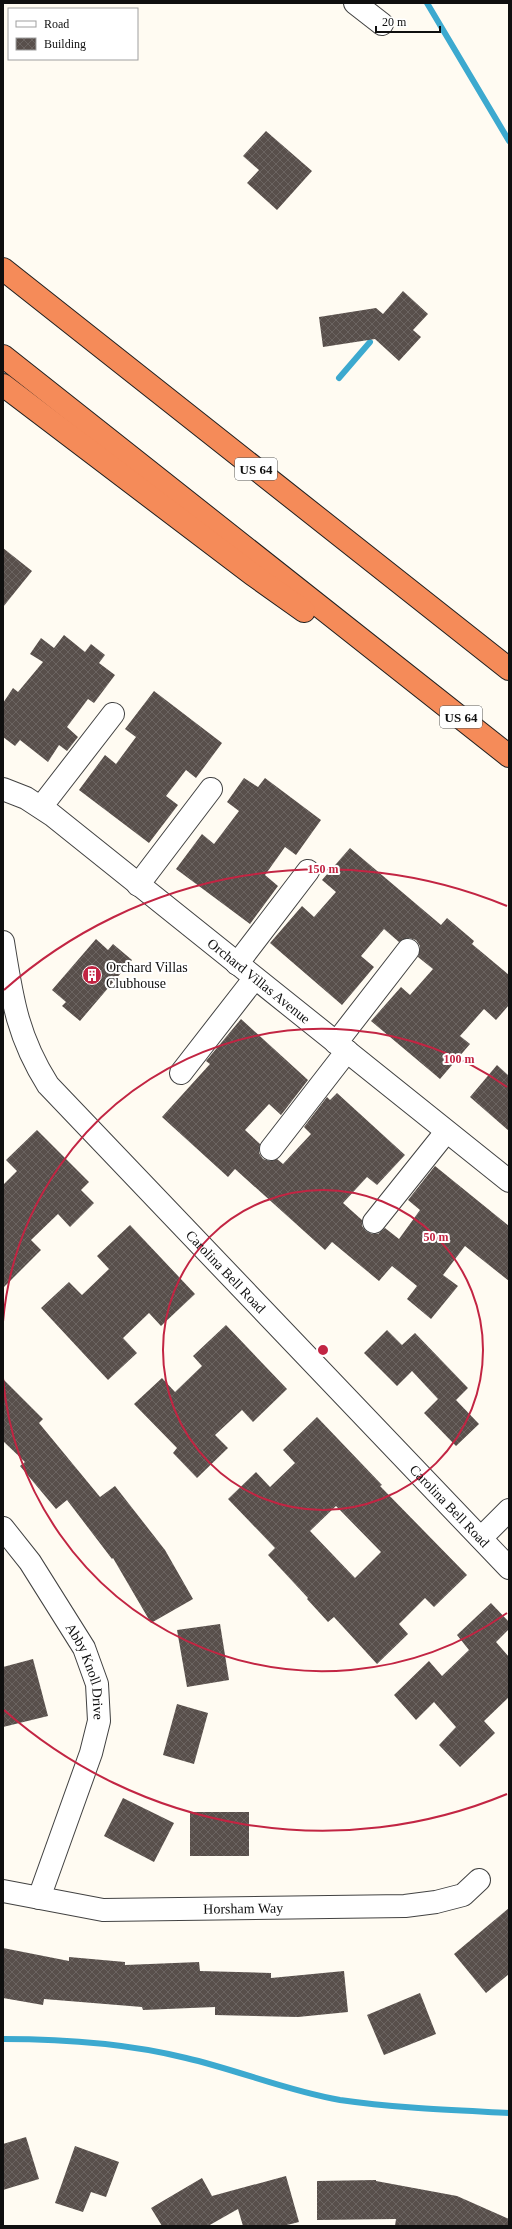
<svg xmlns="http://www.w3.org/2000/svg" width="512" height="2229" viewBox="0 0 512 2229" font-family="Georgia,serif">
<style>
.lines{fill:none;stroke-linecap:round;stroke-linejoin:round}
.stream{stroke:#3ca9cf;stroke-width:6}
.building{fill:url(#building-cross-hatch);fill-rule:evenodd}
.minor-casing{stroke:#424242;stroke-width:24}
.highway-casing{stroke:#202020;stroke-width:24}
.minor{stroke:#fff;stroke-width:22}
.highway{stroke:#f58b59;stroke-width:22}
.ring{fill:none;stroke:#c22543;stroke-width:2}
.labels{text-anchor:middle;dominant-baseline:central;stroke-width:4;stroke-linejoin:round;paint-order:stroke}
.shield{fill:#fff;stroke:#575757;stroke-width:1}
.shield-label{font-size:13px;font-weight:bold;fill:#0f0f0f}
.poi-label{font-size:14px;fill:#0f0f0f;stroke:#fff;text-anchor:start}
.street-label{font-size:14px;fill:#0f0f0f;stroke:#fff}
.centre{fill:#c22543;stroke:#fff;stroke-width:2}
.ring-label{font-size:12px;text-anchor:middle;font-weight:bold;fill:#c22543;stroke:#fff;stroke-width:4;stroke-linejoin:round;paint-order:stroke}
</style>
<defs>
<pattern id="building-cross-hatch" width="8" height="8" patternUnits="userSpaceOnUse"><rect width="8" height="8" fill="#584f4b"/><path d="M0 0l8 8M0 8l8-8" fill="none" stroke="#6b6461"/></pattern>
</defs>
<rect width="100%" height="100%" fill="#fffbf2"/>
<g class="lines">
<g class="stream">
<path d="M427,3L509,141"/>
<path d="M339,378L370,342"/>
<path d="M3,2039C64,2039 126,2043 186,2058C238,2070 287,2091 340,2100C396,2108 453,2110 509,2113"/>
</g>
</g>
<g class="building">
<path d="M266,131L312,171L277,210L247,183L259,170L243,156Z"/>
<path d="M403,291L428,314L413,330L421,337L399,361L375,339L323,347L319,317L376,308L383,314Z"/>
<path d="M3,548L32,571L3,607Z"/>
<path d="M64,635L85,652L91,644L105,655L99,663L115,675L94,703L88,699L67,727L78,737L67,751L59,745L48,762L20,740L15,746L3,737V703L13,688L18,692L43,662L30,654L41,638L54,648Z"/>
<path d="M154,691L222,743L196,778L186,770L166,796L178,805L149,843L79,790L105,755L116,764L136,737L125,729Z"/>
<path d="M244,778L258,787L265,778L321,820L296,855L285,847L265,875L278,886L250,924L176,869L202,834L214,844L239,811L227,802Z"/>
<path d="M350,848L441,925L447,918L474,941L472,944L509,975V1005L496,1020L484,1009L460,1036L470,1044L440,1079L371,1021L401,987L410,995L433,969L418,957L420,946L416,940L409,938L399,942L384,929L361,956L374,967L342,1005L270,943L302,906L314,917L336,892L322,880Z"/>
<path d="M96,939L108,950L113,944L132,960L80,1021L62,1006L66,1002L52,990Z"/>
<path d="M241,1019L308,1080L281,1115L269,1104L245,1130L260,1144L259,1153L263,1159L270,1161L277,1159L283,1164L311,1134L304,1127L327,1097L330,1100L337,1093L405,1155L377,1185L367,1177L343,1203L362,1220V1226L366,1231L372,1234H378L385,1228L399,1239L420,1210L408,1200L435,1166L509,1226V1281L465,1246L443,1275L458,1286L431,1319L407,1299L417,1286L392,1266L379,1281L332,1242L325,1250L235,1169L228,1177L162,1117L210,1064L206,1061Z"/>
<path d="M497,1065L509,1076V1131L470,1097Z"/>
<path d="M37,1130L89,1182L81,1190L94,1203L70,1227L58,1214L31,1240L41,1250L3,1288V1185L17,1171L6,1160Z"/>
<path d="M130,1225L195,1294L161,1326L149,1313L123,1338L137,1353L108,1380L41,1308L69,1282L82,1295L109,1269L97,1256Z"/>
<path d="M226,1325L287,1389L253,1422L242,1410L215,1435L228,1448L197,1478L173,1453L177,1448L134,1404L162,1378L175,1392L202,1366L193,1356Z"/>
<path d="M387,1330L402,1345L415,1333L468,1388L456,1400L479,1424L456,1446L424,1413L438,1399L412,1371L397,1386L364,1353Z"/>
<path d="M3,1379L43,1419L39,1423L100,1497L115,1486L165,1550L193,1599L151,1623L113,1558L112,1559L67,1500L56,1509L20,1466L25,1462L3,1441Z"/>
<path d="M317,1417L382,1485L380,1486L467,1575L434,1607L425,1598L399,1624L408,1634L377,1664L334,1617L328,1622L307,1599L308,1598L268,1555L275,1548L228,1499L256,1472L270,1487L295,1463L283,1450ZM336,1506L381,1552L355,1578L310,1531Z"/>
<path d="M491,1603L509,1622V1629L496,1642L509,1657V1697L484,1721L495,1733L460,1767L439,1745L456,1727L434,1702L416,1720L394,1695L429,1661L442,1676L469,1650L457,1635Z"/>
<path d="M220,1624L229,1680L187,1687L177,1630Z"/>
<path d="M33,1659L48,1716L3,1727V1667Z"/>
<path d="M177,1704L208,1713L194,1764L163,1755Z"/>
<path d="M123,1798L174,1823L154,1862L104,1836Z"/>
<rect x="190" y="1812" width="59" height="44"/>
<path d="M509,1908V1974L486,1993L454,1954Z"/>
<path d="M3,1948L69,1961V1957L125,1962V1965L199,1962L200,1971L271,1973V1978L344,1971L348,2012L298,2017L215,2015V2007L143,2010L142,2007L44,1999L43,2005L3,1998Z"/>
<path d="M420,1993L436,2034L384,2055L367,2015Z"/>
<path d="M26,2137L39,2179L3,2190V2144Z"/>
<path d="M75,2146L119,2162L106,2197L91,2192L83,2212L55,2203Z"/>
<path d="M286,2176L299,2222L283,2226H243L238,2209L208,2226H162L151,2208L202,2178L212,2196Z"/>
<path d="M376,2180V2181L457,2196L509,2219V2226H395L396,2219L317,2220V2181Z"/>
</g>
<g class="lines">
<defs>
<g id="minor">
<path d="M355,3L382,24"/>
<path id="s1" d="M3,789L26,798L52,815L509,1181"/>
<path d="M41,807L113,714"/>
<path d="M138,885L211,789"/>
<path id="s2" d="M3,942C12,998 17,1036 48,1085L509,1568"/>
<path d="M237,964L308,871"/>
<path d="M336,1043L408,950"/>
<path d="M181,1073L254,979"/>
<path d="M271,1149L347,1051"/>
<path d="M374,1222L446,1132"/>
<path id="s3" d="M3,1528L30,1562L84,1648L97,1684L99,1721L91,1753L39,1898"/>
<path d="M481,1538L509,1510"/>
<path id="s4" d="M3,1891L103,1910L405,1906L436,1902L463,1895L479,1880"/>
</g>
<g id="highway">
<path d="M3,269L509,669"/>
<path d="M3,356L509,756"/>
<path d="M3,385L252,574L304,611"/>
</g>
</defs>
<use href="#minor" class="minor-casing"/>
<use href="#highway" class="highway-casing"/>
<use href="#minor" class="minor"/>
<use href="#highway" class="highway"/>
</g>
<g class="ring">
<circle cx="323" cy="1350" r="160"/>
<path d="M507 1613A321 321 0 0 1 3 1378M3 1322A321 321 0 0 1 507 1087"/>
<path d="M507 1794A481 481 0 0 1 4 1710M4 990A481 481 0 0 1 507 906"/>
</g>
<defs>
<symbol id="building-disc" viewBox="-11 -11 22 22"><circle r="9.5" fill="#c22543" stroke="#fff"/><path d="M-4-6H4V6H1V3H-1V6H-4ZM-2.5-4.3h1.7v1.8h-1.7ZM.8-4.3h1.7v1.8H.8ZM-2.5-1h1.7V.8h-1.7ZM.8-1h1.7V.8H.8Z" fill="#fff"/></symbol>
</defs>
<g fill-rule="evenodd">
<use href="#building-disc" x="81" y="964" width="22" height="22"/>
</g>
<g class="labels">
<g class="shield">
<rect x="235" y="458" width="42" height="22" rx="3"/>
<rect x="440" y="706" width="42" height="22" rx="3"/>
</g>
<g class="shield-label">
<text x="256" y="469">US 64</text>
<text x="461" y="717">US 64</text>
</g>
<g class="poi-label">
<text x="106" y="967">Orchard Villas<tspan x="106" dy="16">Clubhouse</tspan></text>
</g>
<g class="street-label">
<text stroke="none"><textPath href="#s1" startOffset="321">Orchard Villas Avenue</textPath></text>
<text stroke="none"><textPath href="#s2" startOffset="409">Carolina Bell Road</textPath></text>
<text stroke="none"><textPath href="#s2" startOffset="733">Carolina Bell Road</textPath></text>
<text stroke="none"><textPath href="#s3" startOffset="168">Abby Knoll Drive</textPath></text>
<text stroke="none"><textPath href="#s4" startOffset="242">Horsham Way</textPath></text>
</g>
</g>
<circle cx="323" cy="1350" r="6" class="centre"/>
<g class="ring-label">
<text x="323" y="873">150 m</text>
<text x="459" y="1063">100 m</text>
<text x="436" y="1241">50 m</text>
</g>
<rect width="512" height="2229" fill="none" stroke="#0f0f0f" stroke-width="8"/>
<rect x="8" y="8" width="130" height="52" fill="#ffffff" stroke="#9f9f9f"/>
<rect x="16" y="21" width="20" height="6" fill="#ffffff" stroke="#9f9f9f"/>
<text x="44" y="28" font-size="12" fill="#0f0f0f">Road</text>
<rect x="16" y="38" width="20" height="12" fill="url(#building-cross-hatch)" stroke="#9f9f9f"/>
<text x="44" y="48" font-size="12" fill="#0f0f0f">Building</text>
<path d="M376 26v6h64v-6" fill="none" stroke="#0f0f0f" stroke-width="2"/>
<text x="382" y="26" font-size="12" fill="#0f0f0f" stroke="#ffffff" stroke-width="3" paint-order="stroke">20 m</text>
</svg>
